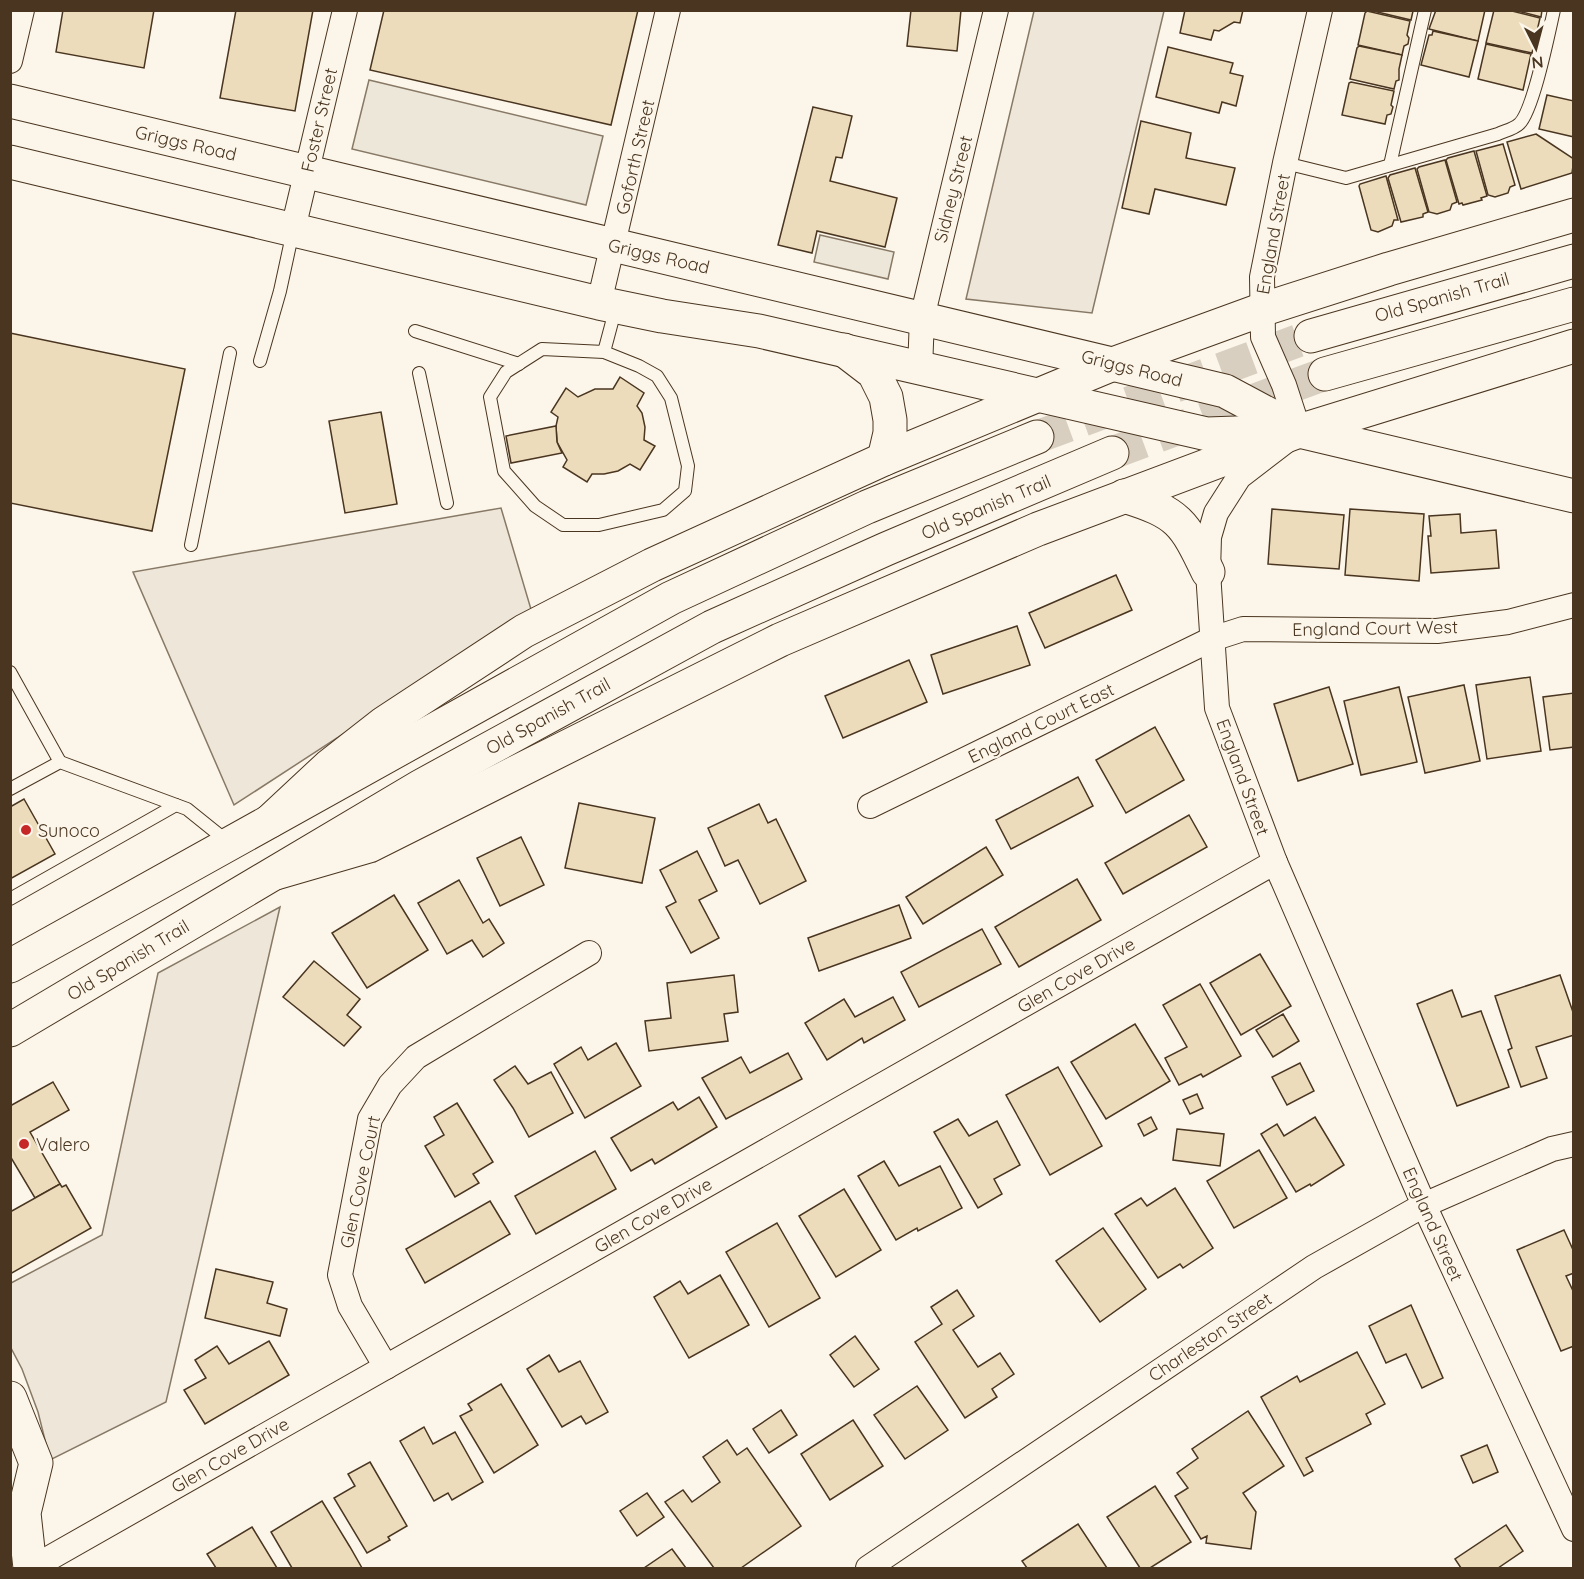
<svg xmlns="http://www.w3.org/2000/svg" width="1584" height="1579" viewBox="0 0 1584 1579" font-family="Quicksand,sans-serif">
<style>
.green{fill:#ede6d9;stroke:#887966;stroke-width:1.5}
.parking{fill:#ede7d9;stroke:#887966;stroke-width:1.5}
.building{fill:#ecdcbc;stroke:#4a3520;stroke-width:1.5}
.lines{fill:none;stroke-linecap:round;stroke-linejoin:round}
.primary-tunnel{stroke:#d8cfc1;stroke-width:33;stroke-dasharray:33 16;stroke-linecap:butt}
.lane-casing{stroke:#4a3520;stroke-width:14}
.street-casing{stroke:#4a3520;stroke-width:26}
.secondary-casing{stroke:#4a3520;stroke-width:35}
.primary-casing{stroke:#4a3520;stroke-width:35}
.lane{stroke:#fbf6e9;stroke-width:12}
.street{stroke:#fbf6e9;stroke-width:24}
.secondary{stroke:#fbf6e9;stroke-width:33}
.primary{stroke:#fbf6e9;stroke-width:33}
.poi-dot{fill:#c62828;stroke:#fbf6e9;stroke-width:2}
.labels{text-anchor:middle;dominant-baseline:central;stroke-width:4.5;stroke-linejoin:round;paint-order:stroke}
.street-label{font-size:18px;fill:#4a3520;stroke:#fbf6e9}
.poi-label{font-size:18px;fill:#4a3520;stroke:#fbf6e9;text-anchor:start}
</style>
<rect width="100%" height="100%" fill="#fbf6e9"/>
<g class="green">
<path d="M1034,11H1164L1092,313L966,299Z"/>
<path d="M501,508L533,616L489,639L234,805L133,572Z"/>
<path d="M280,907L166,1402L50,1460L38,1412L22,1369L11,1348V1283L102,1235L158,973Z"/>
</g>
<g class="parking">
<path d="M369,80L603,136L586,205L352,149Z"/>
<path d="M820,235L894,252L888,279L814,262Z"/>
</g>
<g class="building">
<path d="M63,10H154L144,68L56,52Z"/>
<path d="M236,10H313L295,111L220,98Z"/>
<path d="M384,10H638L611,125L370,70Z"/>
<path d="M911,10H961L957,51L907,46Z"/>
<path d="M1185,10H1243L1240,23L1234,22L1219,31L1214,30L1211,40L1180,33Z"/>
<path d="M1369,10H1415L1413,11L1411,20Z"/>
<path d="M1436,10H1485L1478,41L1429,29Z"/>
<path d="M1494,10H1508L1540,18L1532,53L1486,43Z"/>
<path d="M1514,10H1542L1541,17Z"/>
<path d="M1367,11L1410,21L1407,35L1409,38L1408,44L1404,46L1402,55L1358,45L1365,13Z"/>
<path d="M1433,31L1478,41L1469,77L1421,65L1429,35H1432Z"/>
<path d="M1486,44L1531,54L1523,90L1478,79Z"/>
<path d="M1359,46L1402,55L1399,69V80L1396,81L1394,89L1350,79L1357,48Z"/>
<path d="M1168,47L1233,63L1230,73L1243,76L1236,106L1222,102L1219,113L1156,97Z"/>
<path d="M1351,82L1394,91L1391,105L1393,107L1391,114L1387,115L1385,124L1342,115L1349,83Z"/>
<path d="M1547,95L1574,101V137L1539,129Z"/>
<path d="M813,107L852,116L842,158L836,157L830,181L897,198L885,247L817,231L812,253L778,245Z"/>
<path d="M1141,121L1191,133L1186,158L1235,168L1226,205L1155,189L1149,214L1122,208Z"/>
<path d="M1536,134L1574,159L1572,173L1521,189L1507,142Z"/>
<path d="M1503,144L1515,185L1510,187L1508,193L1495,197L1488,195L1476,151Z"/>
<path d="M1474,151L1487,196L1481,198L1482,200L1463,205L1462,203L1459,204L1446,160L1448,158Z"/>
<path d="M1445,160L1457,202L1452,204L1450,210L1437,214L1429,212L1417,169L1419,167Z"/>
<path d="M1415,168L1428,212L1423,214V217L1401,222L1388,178L1390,175Z"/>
<path d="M1386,176L1398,220H1394L1392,226L1378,232L1371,230L1359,186L1360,184Z"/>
<path d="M10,333L185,369L152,531L10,503Z"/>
<path d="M620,377L644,393L637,406L642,413L645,427L644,440L655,446L640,470L630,464L618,471L604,474H592L587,482L563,467L567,460L557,442L556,426L558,417L551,412L566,388L578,397L595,389H613Z"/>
<path d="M381,412L397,504L345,513L329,421Z"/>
<path d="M556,426L557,442L562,453L511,463L506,436Z"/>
<path d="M1272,509L1344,515L1339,569L1268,564Z"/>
<path d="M1350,509L1424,514L1419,581L1345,575Z"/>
<path d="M1460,514L1461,533L1496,530L1499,568L1431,573L1428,536H1431L1429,516Z"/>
<path d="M1116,575L1132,610L1045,648L1029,613Z"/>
<path d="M1017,626L1030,665L943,694L931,655Z"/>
<path d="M909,660L927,702L843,738L825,696Z"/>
<path d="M1530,677L1541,751L1487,759L1476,685Z"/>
<path d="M1464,685L1480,761L1425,773L1408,697Z"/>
<path d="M1329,687L1353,764L1298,781L1274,704Z"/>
<path d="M1399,687L1417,762L1361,775L1344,701Z"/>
<path d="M1574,693V747L1550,750L1543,697Z"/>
<path d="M1155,727L1184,780L1126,813L1096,760Z"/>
<path d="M1078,777L1093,806L1011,849L996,820Z"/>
<path d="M24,799L55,854L10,879V807Z"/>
<path d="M579,803L655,818L642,883L565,868Z"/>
<path d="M759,804L768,823L776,819L806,881L760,904L738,860L725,866L708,828Z"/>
<path d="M1189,815L1207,847L1123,894L1105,863Z"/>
<path d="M521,837L544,885L500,906L477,858Z"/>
<path d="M986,847L1003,875L923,924L906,897Z"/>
<path d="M697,851L717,891L699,900L719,938L691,953L666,907L676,902L660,870Z"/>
<path d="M1077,879L1101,920L1019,967L995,927Z"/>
<path d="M459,880L483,923L489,919L504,943L483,957L472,940L447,954L418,903Z"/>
<path d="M394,895L428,950L367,988L332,933Z"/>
<path d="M899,905L911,938L819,971L808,938Z"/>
<path d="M982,929L1001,964L919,1007L901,972Z"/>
<path d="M1260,954L1291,1006L1241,1035L1210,983Z"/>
<path d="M314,961L360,999L347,1015L361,1027L344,1046L283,997Z"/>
<path d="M734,975L738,1012L724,1014L728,1041L649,1051L645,1021L671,1018L667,983Z"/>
<path d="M1560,975L1574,1015V1035L1536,1047L1547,1078L1521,1087L1508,1050L1512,1048L1495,996Z"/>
<path d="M1200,984L1241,1056L1203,1077L1201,1074L1179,1085L1165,1058L1187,1047L1163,1005Z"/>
<path d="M1452,990L1462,1017L1481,1011L1509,1087L1457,1106L1417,1004Z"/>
<path d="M893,997L905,1020L864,1043L862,1038L827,1060L805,1023L844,999L855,1017Z"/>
<path d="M1283,1014L1299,1041L1273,1057L1256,1030Z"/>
<path d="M1135,1024L1170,1081L1106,1119L1071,1062Z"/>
<path d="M616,1043L641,1086L585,1118L554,1064L581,1047L588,1060Z"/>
<path d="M788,1053L802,1079L726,1119L702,1078L741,1057L750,1073Z"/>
<path d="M1300,1063L1314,1091L1287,1105L1272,1077Z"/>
<path d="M515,1066L528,1084L551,1072L573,1113L529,1137L513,1108L494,1080Z"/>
<path d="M1058,1067L1102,1146L1050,1175L1006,1095Z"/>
<path d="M53,1082L69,1110L30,1132L60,1184L35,1198L10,1156V1106Z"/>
<path d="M1197,1094L1203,1108L1190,1114L1183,1100Z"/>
<path d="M699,1097L717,1127L655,1164L652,1159L631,1171L611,1138L673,1102L678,1110Z"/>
<path d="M457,1103L493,1162L473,1174L479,1183L455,1197L425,1146L444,1135L434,1117Z"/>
<path d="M1151,1117L1157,1129L1144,1136L1138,1124Z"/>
<path d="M1315,1117L1344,1165L1311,1186L1310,1184L1296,1192L1261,1134L1277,1124L1284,1136Z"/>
<path d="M958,1119L969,1136L997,1121L1020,1165L994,1179L1002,1194L978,1208L934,1132Z"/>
<path d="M1177,1129L1224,1134L1220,1166L1173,1160Z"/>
<path d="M1259,1150L1287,1198L1234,1228L1207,1181Z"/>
<path d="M595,1151L616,1189L536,1234L515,1196Z"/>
<path d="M884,1161L899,1186L940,1166L962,1208L918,1231L917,1228L896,1240L858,1176Z"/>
<path d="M60,1184L62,1187L66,1185L91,1228L10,1274V1212Z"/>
<path d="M1175,1188L1213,1248L1183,1268L1180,1264L1158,1278L1115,1214L1141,1198L1147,1206Z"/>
<path d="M844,1189L881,1250L836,1277L799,1216Z"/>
<path d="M490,1201L510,1234L425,1283L406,1249Z"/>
<path d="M777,1223L820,1298L769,1327L726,1252Z"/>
<path d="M1103,1228L1146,1289L1100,1322L1056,1261Z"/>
<path d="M1564,1230L1574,1252V1273L1566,1276L1574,1293V1346L1561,1351L1517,1250Z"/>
<path d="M216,1269L273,1282L267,1303L287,1309L280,1336L205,1318Z"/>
<path d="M720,1275L749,1325L689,1358L654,1297L680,1281L688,1294Z"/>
<path d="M957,1290L974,1316L953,1330L978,1367L1000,1353L1014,1374L992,1389L997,1397L965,1418L915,1342L942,1324L931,1307Z"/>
<path d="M1411,1305L1443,1378L1422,1388L1406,1354L1386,1363L1369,1326Z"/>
<path d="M855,1336L879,1369L854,1387L830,1355Z"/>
<path d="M269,1341L289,1375L205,1424L184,1390L206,1378L195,1360L217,1346L229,1364Z"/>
<path d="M1357,1352L1385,1404L1366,1414L1371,1424L1306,1458L1313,1471L1304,1476L1261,1397L1297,1376L1300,1382Z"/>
<path d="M549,1355L559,1372L580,1361L608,1412L586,1424L581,1416L562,1427L527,1369Z"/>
<path d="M501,1384L538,1445L494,1473L460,1416L472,1410L468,1404Z"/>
<path d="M917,1386L948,1430L905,1459L874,1415Z"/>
<path d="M781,1410L797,1435L769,1453L753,1429Z"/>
<path d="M1248,1411L1284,1466L1243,1493L1256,1512L1251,1549L1206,1543L1207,1536L1201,1539L1175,1496L1188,1488L1177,1473L1198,1458L1192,1449Z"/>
<path d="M853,1420L883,1466L830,1500L801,1454Z"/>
<path d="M424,1427L433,1444L455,1432L483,1482L452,1500L448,1493L434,1501L400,1441Z"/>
<path d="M727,1440L737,1455L747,1448L801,1526L741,1568H714L665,1502L683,1490L692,1502L720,1482L703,1457Z"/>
<path d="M1487,1445L1498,1472L1473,1483L1461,1456Z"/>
<path d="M370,1462L407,1526L388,1537L390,1540L367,1553L334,1498L355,1486L348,1474Z"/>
<path d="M1155,1486L1191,1542L1150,1568H1140L1107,1517Z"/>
<path d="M647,1493L664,1517L637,1536L620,1511Z"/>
<path d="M322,1501L350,1547L362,1568H292L271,1532Z"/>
<path d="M1078,1524L1107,1568H1027L1022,1561Z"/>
<path d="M1506,1525L1523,1551L1498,1568H1461L1455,1559Z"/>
<path d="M252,1527L277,1568H216L207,1554Z"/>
<path d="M672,1549L686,1568H644Z"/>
</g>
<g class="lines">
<g class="primary-tunnel">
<path d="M1037,437L1311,336"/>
<path d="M1112,453L1325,374"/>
</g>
<defs>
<g id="lane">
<path d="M1285,163L1346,178L1498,134C1504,131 1514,129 1519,124C1533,112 1549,32 1554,10"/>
<path d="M1390,165L1425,10"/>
<path d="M415,331L519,364"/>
<path d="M604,352L639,366L657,376L671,398L688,466L685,491L663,510L599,525H563L535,506L504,471L490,397L506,372L542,349L604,352L616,307"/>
<path d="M260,361L280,291L293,231"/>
<path d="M419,373L447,503"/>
<path d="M191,545L230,353"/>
<path d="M10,672L60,762"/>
<path d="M10,789L60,762L187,809L228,842"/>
<path d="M10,899L176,805"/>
</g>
<g id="street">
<path d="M1320,10L1285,163L1262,277L1263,337L1284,385L1299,431L1239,477L1216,513L1209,537L1208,572L1217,708L1275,862L1424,1205L1574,1529"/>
<path d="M10,61L22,10"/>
<path d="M293,229L345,10"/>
<path d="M599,303L668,10"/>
<path d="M920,369L922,318L996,10"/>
<path d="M870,806L1212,639L1243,629L1437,631L1508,622L1574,605"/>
<path d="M386,1367L350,1306L340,1275L370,1119L390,1085L416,1057L589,953"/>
<path d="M32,1568L1275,862"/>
<path d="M868,1568L1314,1267L1424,1205L1552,1149L1574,1144"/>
</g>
<g id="secondary">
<path d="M10,101L1225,391L1298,430"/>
<path d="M10,162L599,303L662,316L759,331L1207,434L1299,431L1574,496"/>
<path d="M10,1398L36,1463L24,1513L30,1568"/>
</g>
<g id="primary">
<path d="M1311,336L1574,261"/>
<path d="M844,350L874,373L886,397L890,420V433L884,459"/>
<path d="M1325,374L1574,304"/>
<path d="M1124,496C1179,513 1184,522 1208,572"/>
<path d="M270,821L329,766L384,723L524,631L652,565L884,459L1113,364L1261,310L1389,269L1574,215"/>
<path d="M276,873L369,846L780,640L1038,529L1299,431L1574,346"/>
<path d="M10,966L671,598L867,507L1037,437"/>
<path d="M10,1030L421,786L712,627L886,549L1112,453"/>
</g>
</defs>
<use href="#lane" class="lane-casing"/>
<use href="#street" class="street-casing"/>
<use href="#secondary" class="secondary-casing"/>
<use href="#primary" class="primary-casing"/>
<use href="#lane" class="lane"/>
<use href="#street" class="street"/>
<use href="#secondary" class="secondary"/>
<use href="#primary" class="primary"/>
</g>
<g class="poi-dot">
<circle cx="26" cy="830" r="6"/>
<circle cx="24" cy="1144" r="6"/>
</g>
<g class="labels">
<g class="street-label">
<text transform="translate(319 120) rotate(-77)">Foster Street</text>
<text transform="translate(186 143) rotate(13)">Griggs Road</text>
<text transform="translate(635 157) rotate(-77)">Goforth Street</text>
<text transform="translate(953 189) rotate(-76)">Sidney Street</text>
<text transform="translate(1273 234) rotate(-80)">England Street</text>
<text transform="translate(659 256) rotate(13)">Griggs Road</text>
<text transform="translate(1442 297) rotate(-16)">Old Spanish Trail</text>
<text transform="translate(1132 368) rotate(14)">Griggs Road</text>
<text transform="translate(986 507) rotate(-23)">Old Spanish Trail</text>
<text transform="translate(1375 628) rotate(-1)">England Court West</text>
<text transform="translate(548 716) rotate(-29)">Old Spanish Trail</text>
<text transform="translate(1041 723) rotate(-26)">England Court East</text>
<text transform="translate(1243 777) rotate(70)">England Street</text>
<text transform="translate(128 960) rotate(-31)">Old Spanish Trail</text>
<text transform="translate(1076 975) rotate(-30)">Glen Cove Drive</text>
<text transform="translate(360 1182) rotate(-78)">Glen Cove Court</text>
<text transform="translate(653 1215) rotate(-30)">Glen Cove Drive</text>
<text transform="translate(1433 1224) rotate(66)">England Street</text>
<text transform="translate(1210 1337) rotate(-34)">Charleston Street</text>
<text transform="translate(230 1455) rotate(-30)">Glen Cove Drive</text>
</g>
<g class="poi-label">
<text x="38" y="830">Sunoco</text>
<text x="36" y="1144">Valero</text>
</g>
</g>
<rect width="1584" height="1579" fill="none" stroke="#4a3520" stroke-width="24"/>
<g transform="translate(1536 48) rotate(174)" stroke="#fbf6e9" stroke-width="4.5" paint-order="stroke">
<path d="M0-4.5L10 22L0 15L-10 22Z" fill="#4a3520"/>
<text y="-9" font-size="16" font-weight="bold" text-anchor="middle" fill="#4a3520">N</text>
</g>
</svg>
